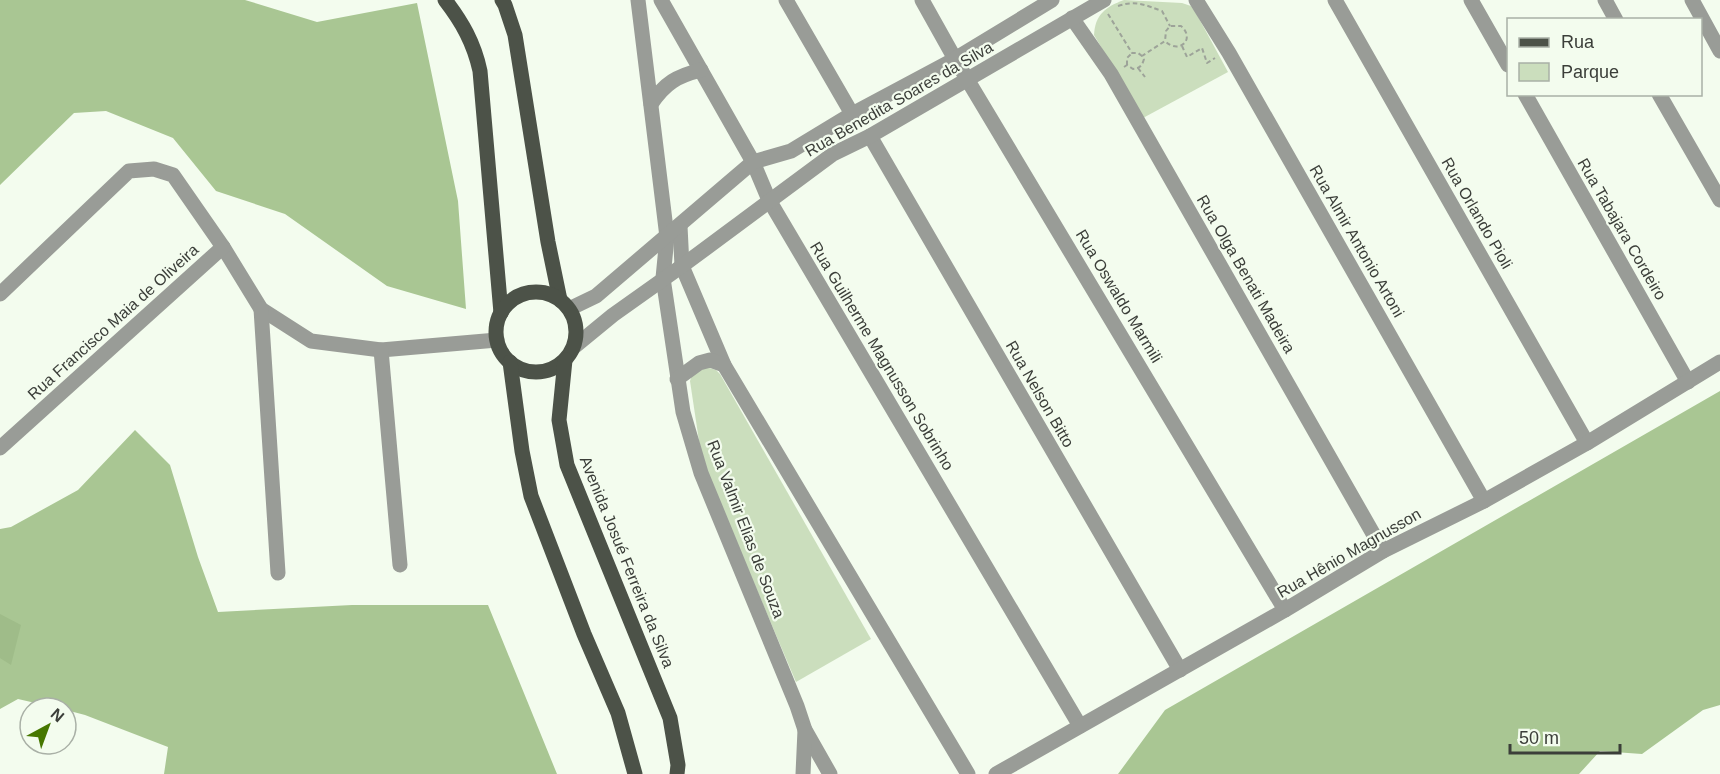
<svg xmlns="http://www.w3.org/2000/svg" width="1720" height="774" viewBox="0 0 1720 774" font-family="Arial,sans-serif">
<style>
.green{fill:#cbdebd}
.forest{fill:#a9c693}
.water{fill:#9fbc89}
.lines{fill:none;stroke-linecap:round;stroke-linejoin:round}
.path{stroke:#9da399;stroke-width:2;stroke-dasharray:4.5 3;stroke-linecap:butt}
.minor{stroke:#999c97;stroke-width:15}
.major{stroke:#4c5248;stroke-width:15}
.labels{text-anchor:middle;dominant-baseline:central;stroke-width:4.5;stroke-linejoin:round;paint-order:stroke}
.street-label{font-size:16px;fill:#3b3e39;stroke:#f3fcee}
</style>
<rect width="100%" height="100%" fill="#f3fcee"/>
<g class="green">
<path d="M1124,0L1182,3L1191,6L1196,13L1228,72L1143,118L1094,35C1095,15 1105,7 1124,0Z"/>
<path d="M706,367L716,370L720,374L871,639L796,682L702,461L690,381L692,375Z"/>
</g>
<g class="forest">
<path d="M0,0H245L317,22L417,3L458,201L466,309L387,286L285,214L216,191L173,138L106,111L74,113L0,185Z"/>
<path d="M1720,391V705L1703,710L1642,754L1600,751L1579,774H1118L1165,710Z"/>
<path d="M135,430L170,465L198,557L218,612L352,605H488L557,774H164L168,747L85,715L66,710V708H57L18,699L0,709V529L11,527L78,490Z"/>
</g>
<path class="water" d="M0,614L21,625L11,665L0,658Z"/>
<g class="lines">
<g class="path">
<path d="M1118,6C1136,0 1145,5 1162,11L1170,26"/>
<path d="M1108,14L1132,53H1138L1142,56"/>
<path d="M1182,46L1187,57L1202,48L1207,63L1215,58"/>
<path d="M1127,65V58L1131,54"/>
<path d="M1124,67L1127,65L1133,69C1140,68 1142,66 1144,59L1142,56L1165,41C1179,55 1196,39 1181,26H1170L1166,31L1165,41"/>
<path d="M1138,68L1145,77"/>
</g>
<g class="minor">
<path d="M638,0L667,237L663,278L683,412L701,473L797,706L805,730L830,774"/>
<path d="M661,0L753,162L769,200L1080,726"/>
<path d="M786,0L852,114"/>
<path d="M922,0L955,59L1285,610"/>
<path d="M1196,0L1229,53L1484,501"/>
<path d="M1335,0L1587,443"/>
<path d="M1471,0L1508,65"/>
<path d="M1605,0L1616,20"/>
<path d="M1692,0L1720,51"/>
<path d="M1072,18L1111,74L1383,551"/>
<path d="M1525,94L1688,382"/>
<path d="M1659,94L1720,200"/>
<path d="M651,104C665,83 677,76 701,70"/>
<path d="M870,136L1180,670"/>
<path d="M680,226L682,266L724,365L968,774"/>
<path d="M0,294L129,171L154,169L173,175L223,247L261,309L311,341L381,350L497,340"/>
<path d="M261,309L278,573"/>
<path d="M569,309L596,296L753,162L791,151L852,114L955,59L1052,0"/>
<path d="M574,347L613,315L682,266L833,154L870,136L1104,0"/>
<path d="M381,350L400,565"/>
<path d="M677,379L699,363L710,360L724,365"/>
<path d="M0,448L223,247"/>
<path d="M803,774L805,730"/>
<path d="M996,774L1285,610L1383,551L1484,501L1587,443L1720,362"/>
</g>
<g class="major">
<path d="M445,0C462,22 474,43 480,71L501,313"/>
<path d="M502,0L505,5L515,35L548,242L560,300"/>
<circle cx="536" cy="332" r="40"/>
<path d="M565,360L559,420L567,465L670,718L678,765L677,774"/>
<path d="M510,362L522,451L531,496L584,634L618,713L635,774"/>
</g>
</g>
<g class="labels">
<g class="street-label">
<text transform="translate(899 99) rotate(-30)">Rua Benedita Soares da Silva</text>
<text transform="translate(1477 213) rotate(60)">Rua Orlando Pioli</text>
<text transform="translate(1622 229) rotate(60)">Rua Tabajara Cordeiro</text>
<text transform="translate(1357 241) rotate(60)">Rua Almir Antonio Artoni</text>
<text transform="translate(1246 274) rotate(60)">Rua Olga Benati Madeira</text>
<text transform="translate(1119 296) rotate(59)">Rua Oswaldo Marmili</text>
<text transform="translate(113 322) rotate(-42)">Rua Francisco Maia de Oliveira</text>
<text transform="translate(882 356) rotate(59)">Rua Guilherme Magnusson Sobrinho</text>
<text transform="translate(1040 394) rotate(60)">Rua Nelson Bitto</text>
<text transform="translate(746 529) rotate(69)">Rua Valmir Elias de Souza</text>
<text transform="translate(1349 553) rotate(-30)">Rua Hênio Magnusson</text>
<text transform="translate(627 562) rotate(68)">Avenida Josué Ferreira da Silva</text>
</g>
</g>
<rect x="1507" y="18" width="195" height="78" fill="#f3fcee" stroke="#a9b0a6" stroke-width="1.5"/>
<rect x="1519" y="38" width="30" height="9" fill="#4c5248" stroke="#a9b0a6" stroke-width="1.5"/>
<text x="1561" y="48" font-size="18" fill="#3b3e39">Rua</text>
<rect x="1519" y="63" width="30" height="18" fill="#cbdebd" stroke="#a9b0a6" stroke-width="1.5"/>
<text x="1561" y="78" font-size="18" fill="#3b3e39">Parque</text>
<g transform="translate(48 726) rotate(41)"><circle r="28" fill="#f3fcee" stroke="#a9b0a6" stroke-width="1.5"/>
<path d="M0-4.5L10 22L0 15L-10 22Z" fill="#467700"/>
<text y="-9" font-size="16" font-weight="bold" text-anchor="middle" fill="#3b3e39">N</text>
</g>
<path d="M1510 744v9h110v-9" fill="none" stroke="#3b3e39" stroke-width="3"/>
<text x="1519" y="744" font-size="18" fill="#3b3e39" stroke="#f3fcee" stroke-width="4.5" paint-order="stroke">50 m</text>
</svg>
